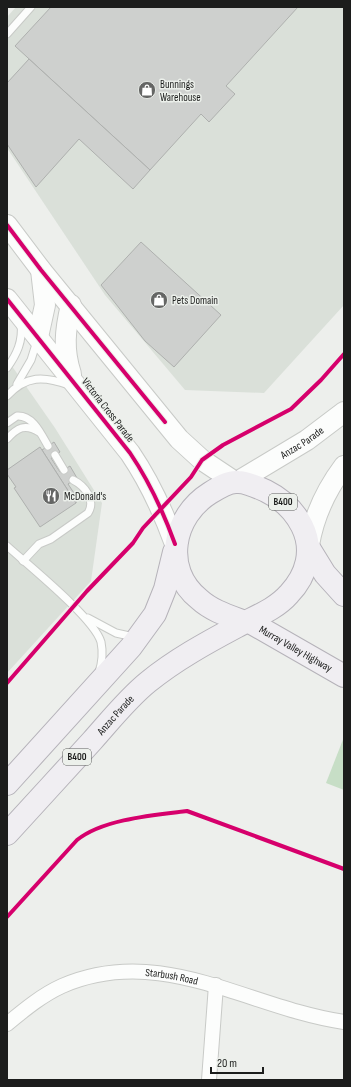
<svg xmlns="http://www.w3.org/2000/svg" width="351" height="1087" viewBox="0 0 351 1087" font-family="'Sofia Sans Condensed',sans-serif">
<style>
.built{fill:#dae0d9}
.green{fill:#c7dec6}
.building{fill:#ced0ce;stroke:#aeb0ae}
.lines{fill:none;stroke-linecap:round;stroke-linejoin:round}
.service-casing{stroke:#c8cac7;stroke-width:9}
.minor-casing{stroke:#c8cac7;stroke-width:16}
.secondary-casing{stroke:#c8cac7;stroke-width:22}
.primary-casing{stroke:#b5b2b9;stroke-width:24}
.service{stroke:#fcfdfc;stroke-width:7}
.minor{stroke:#fcfdfc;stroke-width:14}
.secondary{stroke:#fcfdfc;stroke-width:20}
.primary{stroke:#f0eef2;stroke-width:22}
.cycleway-casing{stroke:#ecf0eb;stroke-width:6}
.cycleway{stroke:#d6006c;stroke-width:4}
.labels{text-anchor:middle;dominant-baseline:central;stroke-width:3;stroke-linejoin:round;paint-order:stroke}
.shield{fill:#ecf0eb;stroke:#5a5c5a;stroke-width:1}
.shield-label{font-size:10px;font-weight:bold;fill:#1c1d1c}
.poi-label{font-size:11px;fill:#1c1d1c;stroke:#ecf0eb;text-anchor:start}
.street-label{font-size:11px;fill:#1c1d1c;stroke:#ecf0eb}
</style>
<rect width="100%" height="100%" fill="#edefec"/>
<g class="built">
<path d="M16,7H344V305L264,393L185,390L105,295L7,148V17Z"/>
<path d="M7,359L55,428L102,503L91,581L7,673Z"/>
</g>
<path class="green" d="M344,737V790L326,783Z"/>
<g class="building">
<path d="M51,7H298L226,86L235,94L209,122L201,114L150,170L15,46Z"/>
<path d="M29,59L150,170L133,189L79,139L36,187L7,144V83Z"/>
<path d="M141,242L221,315L174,367L145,341L101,285Z"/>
<path d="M54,442L60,452L51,458L60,472L70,466L77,478L68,484L76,496V503L42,450Z"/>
<path d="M40,447L76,503L40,527L14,488L16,487L7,474V470Z"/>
</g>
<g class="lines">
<defs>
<g id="service">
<path d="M7,34L31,7"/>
<path d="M7,368C17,354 23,341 21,324"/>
<path d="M17,384L31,360L37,341"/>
<path d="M7,396C26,375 44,376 69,385"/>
<path d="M7,423L17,416C33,415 41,434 48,446"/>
<path d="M7,439C17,428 25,423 39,432"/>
<path d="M55,455L64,470"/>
<path d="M7,546C28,565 94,618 101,642C103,652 102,663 99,672"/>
<path d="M23,561L39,544L51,539L88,513C96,500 85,486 73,480"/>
<path d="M88,618L116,633L134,637"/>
</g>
<g id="minor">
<path id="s1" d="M7,1024C24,1010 42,995 62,986C161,943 248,1008 344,1022"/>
<path d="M209,1080L216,985"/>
</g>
<g id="secondary">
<path d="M7,225L41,270L179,439L202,460L235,482"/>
<path d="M7,299L130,453C149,481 163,511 175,544"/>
<path d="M71,305C65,330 63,350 71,374"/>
<path d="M38,337L45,305L41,270"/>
<path id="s2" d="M237,482L307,440L344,412"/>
<path d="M309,545C314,515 326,490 344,466"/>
</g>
<g id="primary">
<path d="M309,548L325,574L344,595"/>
<path id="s3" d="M248,621L344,676"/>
<path d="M7,784L131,647L155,614L165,589L174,552"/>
<path id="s4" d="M7,834C35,803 64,772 92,741C110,721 127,699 148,682C175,660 206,643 236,627C254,617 275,610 289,594C307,575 314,550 302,526C294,510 282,499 266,491C257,487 247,482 238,482C229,481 218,488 210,493C173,516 162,569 199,599C212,611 229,616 245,622"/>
</g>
</defs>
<use href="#service" class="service-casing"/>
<use href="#minor" class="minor-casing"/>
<use href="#secondary" class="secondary-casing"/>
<use href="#primary" class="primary-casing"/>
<use href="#service" class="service"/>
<use href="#minor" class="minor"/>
<use href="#secondary" class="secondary"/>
<use href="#primary" class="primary"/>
<defs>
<g id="cycleway">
<path d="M7,225L41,270L165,422"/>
<path d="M7,299L130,453C149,481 163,511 175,544"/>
<path d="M7,683L87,591L133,543L143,528L191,477L202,460L223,445L291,409L321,380L344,354"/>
<path d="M7,917L77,840C103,819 154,815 187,811L344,869"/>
</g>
</defs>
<use href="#cycleway" class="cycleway-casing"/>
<use href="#cycleway" class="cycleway"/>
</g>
<defs>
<symbol id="shop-disc" viewBox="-11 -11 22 22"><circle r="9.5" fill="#656665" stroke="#ecf0eb"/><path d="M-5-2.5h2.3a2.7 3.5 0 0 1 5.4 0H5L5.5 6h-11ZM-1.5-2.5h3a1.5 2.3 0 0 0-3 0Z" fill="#fff"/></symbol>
<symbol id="restaurant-disc" viewBox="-11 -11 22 22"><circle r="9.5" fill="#656665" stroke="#ecf0eb"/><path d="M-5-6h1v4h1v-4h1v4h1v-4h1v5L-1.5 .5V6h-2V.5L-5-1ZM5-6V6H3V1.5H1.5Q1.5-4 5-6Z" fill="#fff"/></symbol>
</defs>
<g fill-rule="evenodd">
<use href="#shop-disc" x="137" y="80" width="20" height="20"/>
<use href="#shop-disc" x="149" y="290" width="20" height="20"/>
<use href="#restaurant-disc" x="41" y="486" width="20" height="20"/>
</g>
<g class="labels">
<g class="shield">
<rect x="269" y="494" width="28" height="16" rx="3"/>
<rect x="63" y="749" width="28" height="16" rx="3"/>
</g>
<g class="shield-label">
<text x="283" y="502">B400</text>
<text x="77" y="757">B400</text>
</g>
<g class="poi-label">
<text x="160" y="84">Bunnings<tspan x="160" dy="13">Warehouse</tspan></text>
<text x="172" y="300">Pets Domain</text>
<text x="64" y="496">McDonald's</text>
</g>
<g class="street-label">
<text transform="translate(108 410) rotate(52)">Victoria Cross Parade</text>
<text stroke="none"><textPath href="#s2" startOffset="76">Anzac Parade</textPath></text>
<text stroke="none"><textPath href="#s3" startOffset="55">Murray Valley Highway</textPath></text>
<text stroke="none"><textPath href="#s4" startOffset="161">Anzac Parade</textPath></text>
<text stroke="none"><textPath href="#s1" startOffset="179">Starbush Road</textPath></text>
</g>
</g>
<rect width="351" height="1087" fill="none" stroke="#1c1d1c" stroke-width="16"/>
<path d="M211 1067v6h52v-6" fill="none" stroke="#1c1d1c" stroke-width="2"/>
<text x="217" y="1067" font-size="12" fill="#1c1d1c" stroke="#ecf0eb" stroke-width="3" paint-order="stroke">20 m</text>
</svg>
